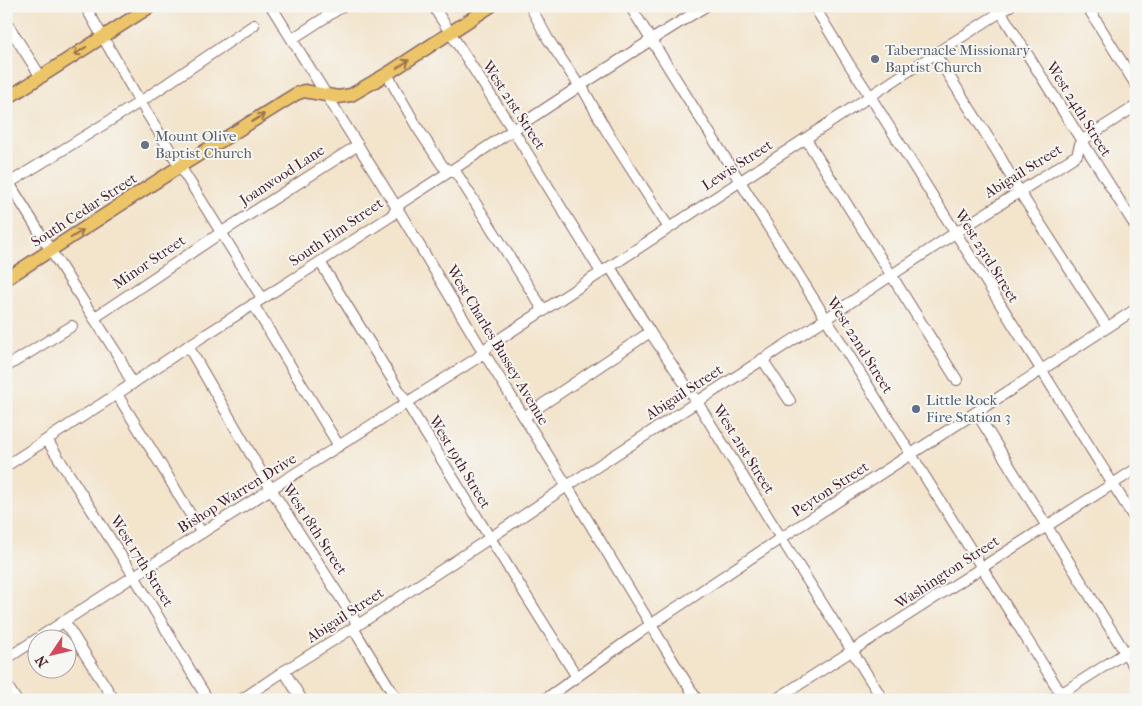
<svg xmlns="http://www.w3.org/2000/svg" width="1142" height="706" viewBox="0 0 1142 706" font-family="'IM FELL French Canon',serif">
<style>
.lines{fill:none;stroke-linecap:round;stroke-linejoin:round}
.minor-casing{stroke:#856463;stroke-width:12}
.major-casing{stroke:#856463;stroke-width:15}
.minor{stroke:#fff;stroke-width:10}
.major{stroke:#edc569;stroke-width:12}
.oneway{stroke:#9c724a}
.worship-dot{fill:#6b7280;stroke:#f6f6f2;stroke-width:2}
.service-dot{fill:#5c6f8a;stroke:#f6f6f2;stroke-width:2}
.labels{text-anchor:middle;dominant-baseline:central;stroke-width:4;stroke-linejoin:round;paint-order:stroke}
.worship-label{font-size:15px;fill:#5b616d;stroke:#f6f6f2;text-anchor:start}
.street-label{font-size:15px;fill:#4a1f2b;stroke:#f6f6f2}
.service-label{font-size:15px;fill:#4e5e75;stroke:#f6f6f2;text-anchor:start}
</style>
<rect width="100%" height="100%" fill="#f6f6f2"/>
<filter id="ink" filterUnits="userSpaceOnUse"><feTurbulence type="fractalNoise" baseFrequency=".02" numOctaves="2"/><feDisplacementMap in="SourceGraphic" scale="10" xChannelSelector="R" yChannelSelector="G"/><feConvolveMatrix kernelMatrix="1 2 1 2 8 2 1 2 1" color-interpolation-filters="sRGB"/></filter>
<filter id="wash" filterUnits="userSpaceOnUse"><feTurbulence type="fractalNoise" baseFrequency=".0096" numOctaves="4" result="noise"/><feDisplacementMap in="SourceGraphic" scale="20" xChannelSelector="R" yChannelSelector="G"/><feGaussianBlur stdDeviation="1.12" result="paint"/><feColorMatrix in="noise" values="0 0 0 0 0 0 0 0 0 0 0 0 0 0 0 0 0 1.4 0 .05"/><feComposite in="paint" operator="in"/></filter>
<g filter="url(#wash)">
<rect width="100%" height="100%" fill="#f3e4cc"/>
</g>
<g filter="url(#ink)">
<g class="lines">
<defs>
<g id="minor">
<path d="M85,6L140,102L262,298"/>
<path d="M271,6L397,208L484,353L567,486L651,625L697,700"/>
<path d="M433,6L513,130L601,272"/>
<path d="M530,6L548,39L576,81L581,85L606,130L669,228"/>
<path d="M630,6L1065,700"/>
<path d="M814,6L849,64L870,96L1136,521"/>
<path d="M997,6L1136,227"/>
<path d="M1087,6L1136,85"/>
<path d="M6,22L41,77"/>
<path d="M292,39L343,6"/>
<path d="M935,54L998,153L1019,191L1107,327"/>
<path d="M387,74L417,127L442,165L445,168L457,174L544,311"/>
<path d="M806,139L957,380"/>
<path d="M6,178L51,251L119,357L132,384"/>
<path d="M6,185L140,102L254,25"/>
<path d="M320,262L490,538L577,677"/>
<path d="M610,267L650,332L697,402L781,538L883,700"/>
<path d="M253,304L339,446"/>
<path d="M94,318L222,232L358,145"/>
<path d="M188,346L271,489L358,625"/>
<path d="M762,359L790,401"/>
<path d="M6,367L72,326"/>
<path d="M117,394C130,416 143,436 156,457C172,482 186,509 202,533"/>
<path d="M976,412L1136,670"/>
<path d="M524,417L650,332"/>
<path d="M47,440L134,576L208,700"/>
<path d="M6,466L117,394L188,346L320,262L391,216L401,203C503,138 602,69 706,6"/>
<path d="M64,621L114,700"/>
<path d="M353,628L397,700"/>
<path d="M6,659L134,576L477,358L489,346L910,70L1010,6"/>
<path d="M284,671L302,700"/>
<path d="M6,684L16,700"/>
<path d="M241,700L284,671L358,625L490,538L567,486L833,314L955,233L1077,155L1081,141L1136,106"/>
<path d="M544,700L640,632L781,538L1136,309"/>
<path d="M775,700L1136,469"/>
<path d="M1051,700L1136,646"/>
</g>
<g id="major">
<path d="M6,99L151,6"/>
<path d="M6,279L171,172L296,94L304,91L338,97L351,95L387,74L491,6"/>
</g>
</defs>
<use href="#minor" class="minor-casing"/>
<use href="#major" class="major-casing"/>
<use href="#minor" class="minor"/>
<use href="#major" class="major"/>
</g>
<defs><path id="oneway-shaft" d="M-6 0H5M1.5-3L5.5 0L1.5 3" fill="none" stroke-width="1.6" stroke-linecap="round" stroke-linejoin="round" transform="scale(1.25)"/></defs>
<g class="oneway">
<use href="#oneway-shaft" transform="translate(80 51) rotate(147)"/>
<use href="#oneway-shaft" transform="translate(403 64) rotate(-33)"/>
<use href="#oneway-shaft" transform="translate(258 118) rotate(-32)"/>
<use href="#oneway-shaft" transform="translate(77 234) rotate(-33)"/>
</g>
</g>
<g class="worship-dot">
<circle cx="875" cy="59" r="5"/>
<circle cx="145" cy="145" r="5"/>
</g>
<circle class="service-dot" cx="916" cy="409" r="5"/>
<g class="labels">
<g class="worship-label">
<text x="885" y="50">Tabernacle Missionary<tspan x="885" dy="17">Baptist Church</tspan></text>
<text x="155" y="136">Mount Olive<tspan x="155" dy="17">Baptist Church</tspan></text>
</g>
<g class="street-label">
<text transform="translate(514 105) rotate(57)">West 21st Street</text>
<text transform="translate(1079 109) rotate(58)">West 24th Street</text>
<text transform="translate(737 165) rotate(-33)">Lewis Street</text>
<text transform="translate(1023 171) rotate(-32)">Abigail Street</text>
<text transform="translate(282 175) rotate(-33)">Joanwood Lane</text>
<text transform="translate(84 210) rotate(-33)">South Cedar Street</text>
<text transform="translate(336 232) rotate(-34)">South Elm Street</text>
<text transform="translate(987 256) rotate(58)">West 23rd Street</text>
<text transform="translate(149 262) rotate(-34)">Minor Street</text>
<text transform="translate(498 345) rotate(59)">West Charles Bussey Avenue</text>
<text transform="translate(860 345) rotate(58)">West 22nd Street</text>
<text transform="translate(684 392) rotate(-33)">Abigail Street</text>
<text transform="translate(744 449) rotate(58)">West 21st Street</text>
<text transform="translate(460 462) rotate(59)">West 19th Street</text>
<text transform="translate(830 489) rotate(-33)">Peyton Street</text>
<text transform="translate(237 493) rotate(-32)">Bishop Warren Drive</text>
<text transform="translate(315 529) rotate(57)">West 18th Street</text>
<text transform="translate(142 561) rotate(58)">West 17th Street</text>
<text transform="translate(947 572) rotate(-33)">Washington Street</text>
<text transform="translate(345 615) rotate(-33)">Abigail Street</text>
</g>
<g class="service-label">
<text x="926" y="400">Little Rock<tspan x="926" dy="17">Fire Station 3</tspan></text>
</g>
</g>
<rect width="1142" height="706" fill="none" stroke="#f6f6f2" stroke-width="25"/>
<g transform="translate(52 654) rotate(235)"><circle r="24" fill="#f6f6f2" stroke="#b1a0a2"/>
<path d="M0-4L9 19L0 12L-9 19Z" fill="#d1495b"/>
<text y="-8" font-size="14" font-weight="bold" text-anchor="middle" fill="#4a1f2b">N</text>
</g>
</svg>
